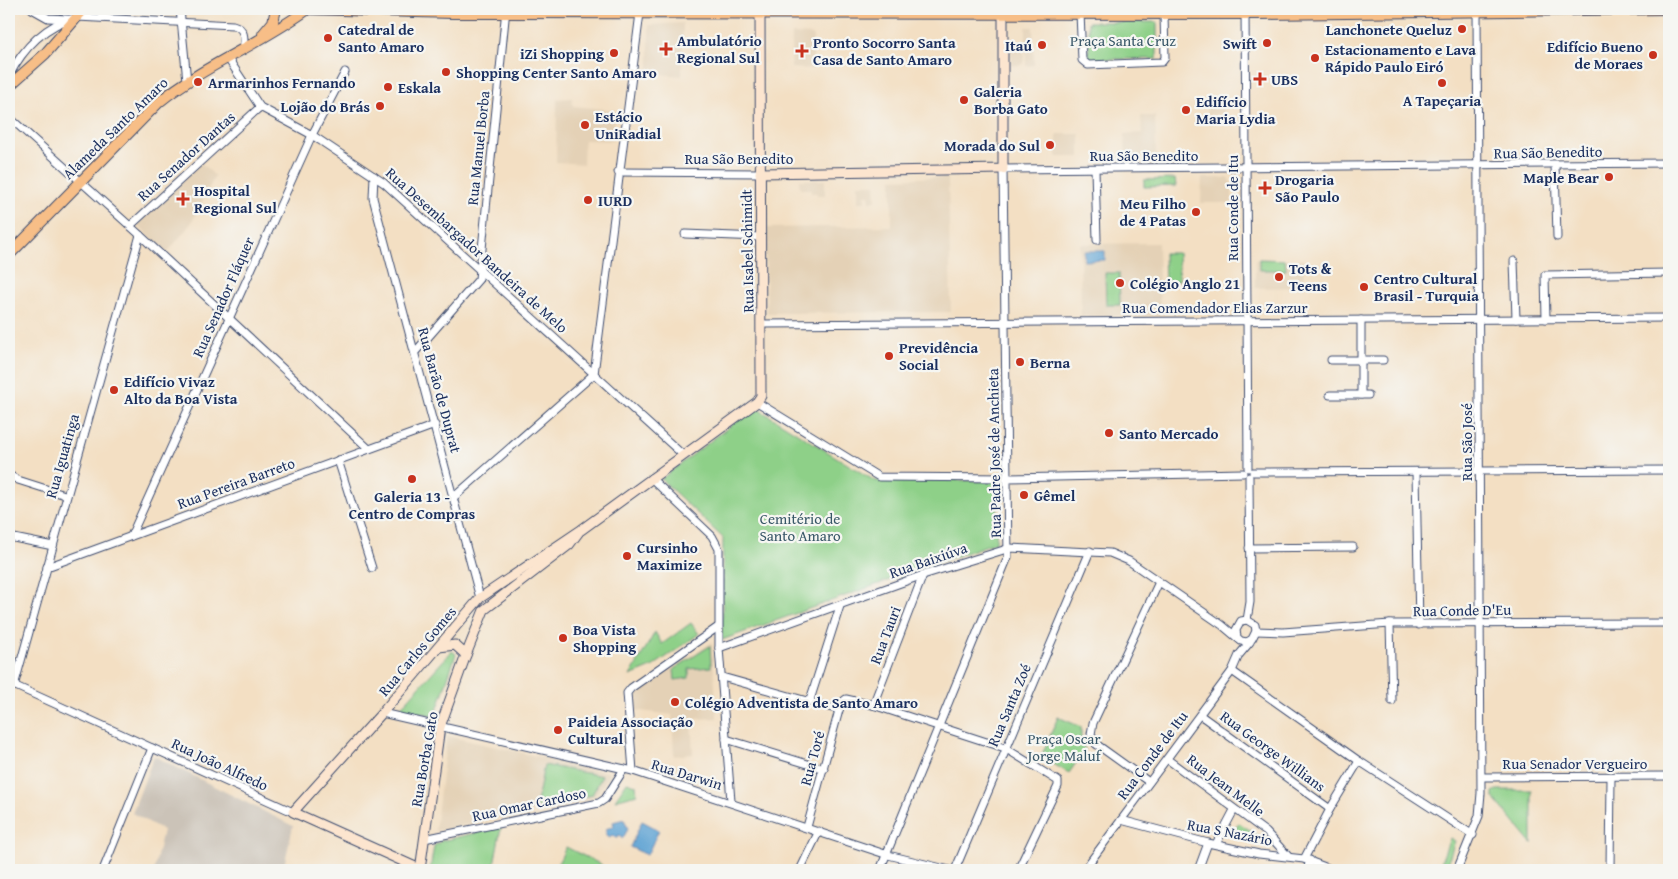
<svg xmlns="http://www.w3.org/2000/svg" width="1678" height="879" viewBox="0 0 1678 879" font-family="'Gentium Book Plus',serif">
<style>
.built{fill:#e4d1b6}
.industrial{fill:#cbc3b8}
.green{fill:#8ed088;stroke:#548073}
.water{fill:#5ea3d3;stroke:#3c6998}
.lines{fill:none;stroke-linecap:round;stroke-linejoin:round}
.street-casing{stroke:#3b496d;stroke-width:9}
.secondary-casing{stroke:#3b496d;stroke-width:11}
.primary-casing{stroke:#3b496d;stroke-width:12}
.street{stroke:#fff;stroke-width:7}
.secondary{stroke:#fce5cf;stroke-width:9}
.primary{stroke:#f7be87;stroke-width:10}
.poi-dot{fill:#c8321e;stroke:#f6f6f2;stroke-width:2}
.labels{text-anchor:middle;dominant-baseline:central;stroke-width:4.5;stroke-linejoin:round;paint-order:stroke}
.poi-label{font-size:15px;font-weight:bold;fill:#1b2f5e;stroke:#f6f6f2;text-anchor:start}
.park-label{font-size:15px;fill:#385768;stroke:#f6f6f2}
.street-label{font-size:15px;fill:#1b2f5e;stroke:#f6f6f2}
</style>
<rect width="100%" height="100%" fill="#f6f6f2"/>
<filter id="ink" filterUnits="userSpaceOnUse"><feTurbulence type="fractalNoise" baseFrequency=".02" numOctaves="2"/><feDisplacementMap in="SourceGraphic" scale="10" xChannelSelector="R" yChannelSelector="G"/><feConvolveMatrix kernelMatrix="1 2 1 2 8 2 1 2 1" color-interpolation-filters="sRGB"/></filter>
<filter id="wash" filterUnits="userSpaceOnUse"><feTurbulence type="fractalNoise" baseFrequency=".0096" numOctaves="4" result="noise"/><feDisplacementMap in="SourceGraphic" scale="20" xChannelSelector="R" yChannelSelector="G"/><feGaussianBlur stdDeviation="1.12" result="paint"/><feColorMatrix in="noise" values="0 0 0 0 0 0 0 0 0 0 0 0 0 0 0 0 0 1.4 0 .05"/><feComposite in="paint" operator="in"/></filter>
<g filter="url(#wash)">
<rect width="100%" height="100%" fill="#f3dfc3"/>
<g class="built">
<path d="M683,23L682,76L649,73V25Z"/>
<path d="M1026,27H1033L1034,65L1026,66Z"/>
<path d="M792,34L813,35V69L791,68Z"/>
<path d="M1011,48H1024V64L1012,66Z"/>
<path d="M572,98L573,106L615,110L613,141L584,140L583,164L556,162L557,99Z"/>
<path d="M1206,102H1224V114L1207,115Z"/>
<path d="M1141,116H1155L1156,156L1126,157L1125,134L1142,133Z"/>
<rect x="1057" y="134" width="23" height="23"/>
<path d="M201,163L215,176L192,222L167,253L137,224Z"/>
<path d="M948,177L951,312L767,313L765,228L892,226V179Z"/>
<path d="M1202,178H1228L1232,184V203H1201Z"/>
<path d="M799,180H825V195H817V193H811V189H800Z"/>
<path d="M858,184H875L876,201H870L869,195H865V202H858Z"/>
<path d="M1158,243L1160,315L1081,316L1080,244Z"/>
<path d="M1255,259L1303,260L1304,287L1255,288Z"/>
<path d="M712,642L717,718L691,719L693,754L674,756L672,715L634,710V694Z"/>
<path d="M447,736L611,773L593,799L435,831Z"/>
</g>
<path class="industrial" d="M154,756L293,826L283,870H154L163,830L132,813Z"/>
<g class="green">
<path d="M1088,22H1157V59H1089Z"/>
<path d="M1175,179L1176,186L1144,187V180Z"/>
<path d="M1164,253H1178L1179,281L1165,282Z"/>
<path d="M1259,259L1285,260L1286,270H1259Z"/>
<path d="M1105,273H1119L1120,305H1106Z"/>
<path d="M755,407L875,481L937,479L999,482L996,542L722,640L723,538L661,479Z"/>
<path d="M691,623L699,634L652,667L630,676L655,632L662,644Z"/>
<path d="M710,646L711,667L689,669V678L675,680L674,669Z"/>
<path d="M452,651L456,654L435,716L400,708Z"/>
<path d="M1058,717L1081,727V741L1085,750L1069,773L1041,757Z"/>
<path d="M544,765L602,776L592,795L536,808Z"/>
<path d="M627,782L636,785L637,794L615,800Z"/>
<path d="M1497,790H1532V844L1493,797V792Z"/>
<path d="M1239,823L1267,841L1232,834Z"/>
<path d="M501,827L493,870H430L434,846L441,841Z"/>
<path d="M1450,838L1455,841L1445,870H1438Z"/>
<path d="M566,847L602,865L600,870H555Z"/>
</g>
<g class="water">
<path d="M1084,251H1105V260L1084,261Z"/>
<path d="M624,819L628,829L623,838L619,835L617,838L612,835L610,838L606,835V829L614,826L613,822Z"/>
<path d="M642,821L659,830L647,855L630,847Z"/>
</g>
</g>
<g filter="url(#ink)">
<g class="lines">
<defs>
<g id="street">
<path d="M32,9L48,18L67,19"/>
<path d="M180,9L187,81"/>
<path d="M1245,9L1248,468"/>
<path d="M1080,13L1082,60L1088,65L1162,62L1165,58L1164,14"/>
<path d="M227,57L260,107L312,135L384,183L682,454"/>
<path d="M9,76C23,48 46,24 77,17L233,25C245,28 245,38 243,49"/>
<path d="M9,117L140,235L369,449"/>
<path d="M1555,165L1557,237"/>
<path d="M1095,169L1097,240"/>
<path d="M618,172L760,173"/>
<path d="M374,176L373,198L480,598"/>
<path d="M130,226L260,107"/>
<path d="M685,234L760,237"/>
<path d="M1514,261L1516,319"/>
<path d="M1546,319L1545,275L1669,273"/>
<path d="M762,324L1669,318"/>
<path d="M416,351L479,279L506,9"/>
<path d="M1331,360H1383"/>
<path d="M1330,395H1368"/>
<path d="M1361,395V320"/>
<path d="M757,402L879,477L1008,478L1243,473"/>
<path d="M338,460L372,568"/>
<path d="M1253,472L1669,470"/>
<path d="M1416,472L1419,625"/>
<path d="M9,475L18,480L65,495"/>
<path d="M651,478L712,536L719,549V648L731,801"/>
<path d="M454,497L594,374L640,13"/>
<path d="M131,536L312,135L345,72"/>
<path d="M9,537L53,546"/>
<path d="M1249,548L1353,547"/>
<path d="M47,567L435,425"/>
<path d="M1247,620L1250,602L1249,477"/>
<path d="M1390,624L1392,701"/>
<path d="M1256,631L1283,632L1390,624L1669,623"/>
<path d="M719,648L923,575L1010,548L1110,553L1129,561L1222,625L1241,641L1247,642L1252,639L1256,631L1255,625L1247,620L1241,621L1236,630L1237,637"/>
<path d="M1232,671L1359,761L1473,835"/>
<path d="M722,677L839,710"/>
<path d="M9,683L293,812"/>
<path d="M14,686L140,235"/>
<path d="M810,700L840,606"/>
<path d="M873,705L923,575"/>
<path d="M382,713L633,771L888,855L950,870"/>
<path d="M1200,715L1330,809"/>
<path d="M726,739L824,769"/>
<path d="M1167,759L1266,832L1288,856"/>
<path d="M633,771L627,693L631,688L718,627"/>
<path d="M1482,777L1669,776"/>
<path d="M1149,782L1096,744L1091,734L1093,723L1159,582"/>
<path d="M1121,820L1208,843L1259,854L1304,859L1333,870"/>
<path d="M807,827L841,703L846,699L873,705L1005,748L1058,781V786L1018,870"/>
<path d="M424,839L599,803L605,799L624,769"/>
<path d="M1216,844L1234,810"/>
<path d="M1304,859L1330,809L1359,761"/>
<path d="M103,870L152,748"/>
<path d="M800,870L819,831"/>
<path d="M880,870L1008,557L1003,169L1669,163"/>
<path d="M955,870L1090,551"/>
<path d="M1084,870L1232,671L1239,655L1250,642"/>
<path d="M1198,870L1208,843"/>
<path d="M1307,870L1310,860"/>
<path d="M1457,870L1479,816L1481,793L1477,9"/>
<path d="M1610,870L1611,777"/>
</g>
<g id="secondary">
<path d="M760,173L1003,169V9"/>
<path d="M439,647L455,645L466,655"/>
<path d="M420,869L293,812L382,713L480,598L581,530L757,402L761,396L760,9"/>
<path d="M420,870L440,727L466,655L484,610L569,545L578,533"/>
</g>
<g id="primary">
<path d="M305,9L453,13L1255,14L1669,9"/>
<path d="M263,34L273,22L276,9"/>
<path d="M9,86L45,54L84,9"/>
<path d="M9,255L159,102C205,65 260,44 308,9"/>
</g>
</defs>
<use href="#street" class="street-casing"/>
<use href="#secondary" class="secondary-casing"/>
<use href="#primary" class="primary-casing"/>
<use href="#street" class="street"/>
<use href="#secondary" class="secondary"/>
<use href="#primary" class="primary"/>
</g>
</g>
<g class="poi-dot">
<circle cx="1462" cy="29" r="5"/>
<circle cx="328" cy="38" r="5"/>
<circle cx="1267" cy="43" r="5"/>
<circle cx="1042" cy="45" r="5"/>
<path d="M663.5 41.5h5v5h5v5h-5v5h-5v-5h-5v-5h5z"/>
<path d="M799.5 43.5h5v5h5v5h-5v5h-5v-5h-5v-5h5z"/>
<circle cx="614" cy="53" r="5"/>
<circle cx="1653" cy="55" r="5"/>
<circle cx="1315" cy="58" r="5"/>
<circle cx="446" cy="72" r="5"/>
<path d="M1257.5 71.5h5v5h5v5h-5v5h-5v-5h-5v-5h5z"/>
<circle cx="198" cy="82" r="5"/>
<circle cx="1442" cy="83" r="5"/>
<circle cx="388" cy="87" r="5"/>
<circle cx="964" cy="100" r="5"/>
<circle cx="380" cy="106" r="5"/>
<circle cx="1186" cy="110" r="5"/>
<circle cx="585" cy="125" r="5"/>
<circle cx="1050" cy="145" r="5"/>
<circle cx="1609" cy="177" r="5"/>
<path d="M1262.5 180.5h5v5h5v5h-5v5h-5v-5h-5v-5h5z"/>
<path d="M180.5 191.5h5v5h5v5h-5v5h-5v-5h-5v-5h5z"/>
<circle cx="588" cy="200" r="5"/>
<circle cx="1196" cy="212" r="5"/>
<circle cx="1279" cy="277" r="5"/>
<circle cx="1120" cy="283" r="5"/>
<circle cx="1364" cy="287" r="5"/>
<circle cx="889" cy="356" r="5"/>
<circle cx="1020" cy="362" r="5"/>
<circle cx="114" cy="390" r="5"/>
<circle cx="1109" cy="433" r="5"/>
<circle cx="412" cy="479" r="5"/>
<circle cx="1024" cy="495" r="5"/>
<circle cx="627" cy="556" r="5"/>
<circle cx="563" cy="638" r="5"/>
<circle cx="675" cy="702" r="5"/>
<circle cx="558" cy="730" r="5"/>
</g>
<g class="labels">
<g class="poi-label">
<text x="338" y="29">Catedral de<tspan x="338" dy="17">Santo Amaro</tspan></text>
<text x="1452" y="29" text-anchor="end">Lanchonete Queluz</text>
<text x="677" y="40">Ambulatório<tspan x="677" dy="17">Regional Sul</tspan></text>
<text x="813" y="42">Pronto Socorro Santa<tspan x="813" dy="17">Casa de Santo Amaro</tspan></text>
<text x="1257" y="43" text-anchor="end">Swift</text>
<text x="1032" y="45" text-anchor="end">Itaú</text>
<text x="1643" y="46" text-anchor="end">Edifício Bueno<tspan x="1643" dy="17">de Moraes</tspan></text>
<text x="1325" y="49">Estacionamento e Lava<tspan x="1325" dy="17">Rápido Paulo Eiró</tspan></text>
<text x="604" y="53" text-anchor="end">iZi Shopping</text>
<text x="456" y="72">Shopping Center Santo Amaro</text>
<text x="1271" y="79">UBS</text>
<text x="208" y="82">Armarinhos Fernando</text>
<text x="398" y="87">Eskala</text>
<text x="974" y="91">Galeria<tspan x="974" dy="17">Borba Gato</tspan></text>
<text x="1442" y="100" text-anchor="middle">A Tapeçaria</text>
<text x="1196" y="101">Edifício<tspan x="1196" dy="17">Maria Lydia</tspan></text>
<text x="370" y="106" text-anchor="end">Lojão do Brás</text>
<text x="595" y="116">Estácio<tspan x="595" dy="17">UniRadial</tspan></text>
<text x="1040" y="145" text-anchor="end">Morada do Sul</text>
<text x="1599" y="177" text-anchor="end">Maple Bear</text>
<text x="1275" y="179">Drogaria<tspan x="1275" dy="17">São Paulo</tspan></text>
<text x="194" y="190">Hospital<tspan x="194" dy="17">Regional Sul</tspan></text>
<text x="598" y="200">IURD</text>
<text x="1186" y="203" text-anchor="end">Meu Filho<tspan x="1186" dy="17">de 4 Patas</tspan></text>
<text x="1289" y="268">Tots &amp;<tspan x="1289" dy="17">Teens</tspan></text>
<text x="1374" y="278">Centro Cultural<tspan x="1374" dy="17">Brasil - Turquia</tspan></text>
<text x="1130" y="283">Colégio Anglo 21</text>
<text x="899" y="347">Previdência<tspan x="899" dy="17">Social</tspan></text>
<text x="1030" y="362">Berna</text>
<text x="124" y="381">Edifício Vivaz<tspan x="124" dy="17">Alto da Boa Vista</tspan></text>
<text x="1119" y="433">Santo Mercado</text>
<text x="1034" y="495">Gêmel</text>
<text x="412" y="496" text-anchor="middle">Galeria 13 -<tspan x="412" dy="17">Centro de Compras</tspan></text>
<text x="637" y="547">Cursinho<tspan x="637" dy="17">Maximize</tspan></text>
<text x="573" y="629">Boa Vista<tspan x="573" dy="17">Shopping</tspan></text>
<text x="685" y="702">Colégio Adventista de Santo Amaro</text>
<text x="568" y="721">Paideia Associação<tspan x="568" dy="17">Cultural</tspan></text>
</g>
<g class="park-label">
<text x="1123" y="40">Praça Santa Cruz</text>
<text x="800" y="518">Cemitério de<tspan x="800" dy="17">Santo Amaro</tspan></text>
<text x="1064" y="738">Praça Oscar<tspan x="1064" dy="17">Jorge Maluf</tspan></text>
</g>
<g class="street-label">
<text transform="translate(115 128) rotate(-44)">Alameda Santo Amaro</text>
<text transform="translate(478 148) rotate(-84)">Rua Manuel Borba</text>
<text transform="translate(1548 152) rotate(-1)">Rua São Benedito</text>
<text x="1144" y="155">Rua São Benedito</text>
<text transform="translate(186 156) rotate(-42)">Rua Senador Dantas</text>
<text x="739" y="158">Rua São Benedito</text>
<text transform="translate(1232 208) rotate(-90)">Rua Conde de Itu</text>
<text transform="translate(477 250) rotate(42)">Rua Desembargador Bandeira de Melo</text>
<text transform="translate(747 251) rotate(-91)">Rua Isabel Schimidt</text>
<text transform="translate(223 297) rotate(-66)">Rua Senador Fláquer</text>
<text x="1215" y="307">Rua Comendador Elias Zarzur</text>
<text transform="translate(440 390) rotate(75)">Rua Barão de Duprat</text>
<text transform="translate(1466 442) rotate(-90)">Rua São José</text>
<text transform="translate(994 453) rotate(-91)">Rua Padre José de Anchieta</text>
<text transform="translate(62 456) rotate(-74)">Rua Iguatinga</text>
<text transform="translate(236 483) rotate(-20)">Rua Pereira Barreto</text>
<text transform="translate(928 560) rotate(-19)">Rua Baixiúva</text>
<text transform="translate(1462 610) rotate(-1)">Rua Conde D'Eu</text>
<text transform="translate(885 635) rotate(-69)">Rua Tauri</text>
<text transform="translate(417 651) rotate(-50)">Rua Carlos Gomes</text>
<text transform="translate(1009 705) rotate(-67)">Rua Santa Zoé</text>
<text transform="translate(1273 751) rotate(36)">Rua George Willians</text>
<text transform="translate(1152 755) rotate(-53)">Rua Conde de Itu</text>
<text transform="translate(812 758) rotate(-75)">Rua Toré</text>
<text transform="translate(424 759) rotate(-80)">Rua Borba Gato</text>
<text x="1575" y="763">Rua Senador Vergueiro</text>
<text transform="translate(220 764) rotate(25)">Rua João Alfredo</text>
<text transform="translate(687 774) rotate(17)">Rua Darwin</text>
<text transform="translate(1226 785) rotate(37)">Rua Jean Melle</text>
<text transform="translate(529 804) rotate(-12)">Rua Omar Cardoso</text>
<text transform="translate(1230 832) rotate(11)">Rua S Nazário</text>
</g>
</g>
<rect width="1678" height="879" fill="none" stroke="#f6f6f2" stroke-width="30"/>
</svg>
